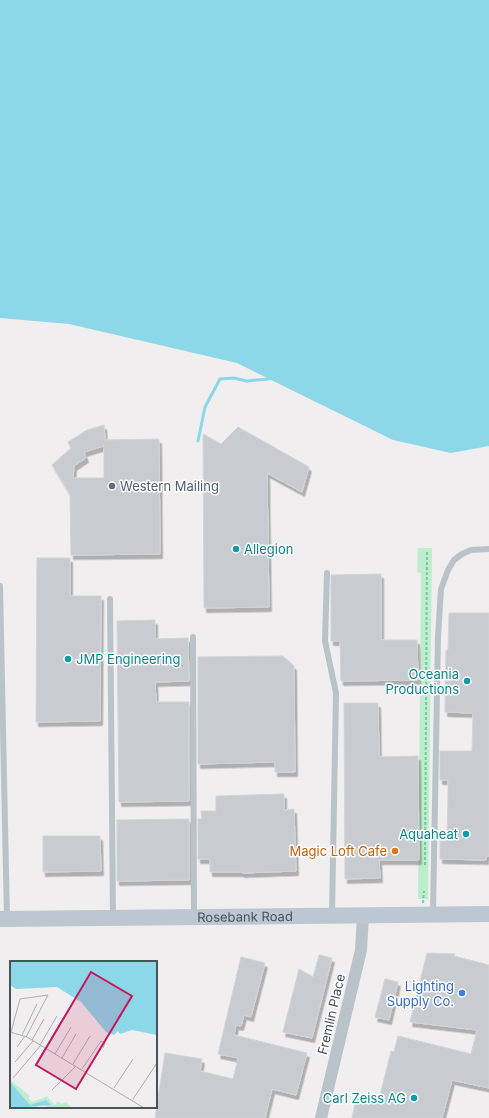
<svg xmlns="http://www.w3.org/2000/svg" width="489" height="1118" viewBox="0 0 489 1118" font-family="Inter,sans-serif">
<style>
.green{fill:#bdedce}
.water{fill:#8cd8e8}
.lines{fill:none;stroke-linecap:round;stroke-linejoin:round}
.stream{stroke:#8cd8e8;stroke-width:3}
.building{fill:#c8cbd0;stroke:#d2d4d9;fill-rule:evenodd;filter:url(#shadow)}
.path{stroke:#77c99e;stroke-width:2;stroke-dasharray:3 2;stroke-linecap:butt}
.service{stroke:#bac3ca;stroke-width:6}
.minor{stroke:#bac3ca;stroke-width:12}
.secondary{stroke:#bcc7d1;stroke-width:16}
.service-dot{fill:#5c6f8a;stroke:#fff;stroke-width:1.5}
.culture-dot{fill:#0f9aa8;stroke:#fff;stroke-width:1.5}
.food-dot{fill:#e8710a;stroke:#fff;stroke-width:1.5}
.shop-dot{fill:#3f7fe0;stroke:#fff;stroke-width:1.5}
.labels{text-anchor:middle;dominant-baseline:central;stroke-width:3;stroke-linejoin:round;paint-order:stroke}
.service-label{font-size:13px;fill:#4e5e75;stroke:#fff;text-anchor:start}
.culture-label{font-size:13px;fill:#0d838f;stroke:#fff;text-anchor:end}
.food-label{font-size:13px;fill:#c56008;stroke:#fff;text-anchor:end}
.street-label{font-size:13px;fill:#47525a;stroke:#fff}
.shop-label{font-size:13px;fill:#366cbe;stroke:#fff;text-anchor:end}
.inset-road{fill:none;stroke:#acb0b3;stroke-width:1}
.view{fill:#c2185b;fill-opacity:0.15;stroke:#c2185b;stroke-width:2}
.inset-edge{fill:none;stroke:#47525a;stroke-width:2}
</style>
<defs>
<filter id="shadow"><feDropShadow dx="2.5" dy="4.5" stdDeviation="0" flood-color="#0004"/></filter>
</defs>
<rect width="100%" height="100%" fill="#f0eeee"/>
<path class="green" d="M418,548H432L428,899H418L421,573L417,572Z"/>
<path class="water" d="M0,0H489V446L451,453L393,440L237,363L69,324L0,318Z"/>
<g class="lines">
<path class="stream" d="M198,441L205,407L220,379L234,378L246,381L269,379"/>
</g>
<g class="building">
<path d="M104,425L105,440L159,439L160,554L71,555L70,494L52,465L71,448L68,442L87,430ZM104,446V478H73L74,466L86,458L84,452Z"/>
<path d="M238,427L309,467L302,492L267,473L269,607L204,608L203,434L221,444Z"/>
<path d="M37,558H70V596H101L100,721L36,722Z"/>
<path d="M381,574V640H417L418,680L341,681L340,641H331V575Z"/>
<path d="M449,613H489V856H486V860L440,859V841H447L448,796V780H440V751H472L473,713L445,712L446,650H448Z"/>
<path d="M155,620V639L188,638L189,681L155,682L156,702H189V801L119,802L117,621Z"/>
<path d="M283,656L294,666L295,772H275V762L198,764V657Z"/>
<path d="M344,703H378L379,757L418,756L419,860H379L380,878L345,879Z"/>
<path d="M284,794V810L294,809L296,871L242,873V872H210V859H198V819H202L201,811H216V796Z"/>
<path d="M189,819V880L117,881V820Z"/>
<path d="M43,836H100L101,871L43,872Z"/>
<path d="M427,953L455,954L454,956L489,965V1088L452,1080L442,1118H352L356,1099L378,1104L391,1051L394,1052L398,1036L471,1054L477,1030L410,1022Z"/>
<path d="M319,955L332,958L312,1038L283,1032L299,969L313,977Z"/>
<path d="M241,957L265,963L251,1017L244,1015L241,1026L236,1025L234,1035L307,1053L296,1095L272,1089L265,1118H155L165,1053L202,1059L200,1071L233,1079L238,1058L218,1054Z"/>
<path d="M385,979L398,982L389,1020L375,1017Z"/>
</g>
<g class="lines">
<g class="path">
<path d="M425,865L427,552"/>
<path d="M423,903L424,891"/>
</g>
<g class="service">
<path d="M327,573L325,641L336,693L332,915"/>
<path d="M0,586L7,919"/>
<path d="M110,599L113,917"/>
<path d="M193,637L194,917"/>
<path d="M433,913L438,637L441,589L448,570L454,560L462,554L471,550L489,549"/>
</g>
<path class="minor" d="M321,1118L361,950L363,915"/>
<path class="secondary" id="s1" d="M0,919L489,914"/>
</g>
<circle class="service-dot" cx="112" cy="486" r="4"/>
<g class="culture-dot">
<circle cx="236" cy="549" r="4"/>
<circle cx="68" cy="659" r="4"/>
<circle cx="467" cy="681" r="4"/>
<circle cx="466" cy="834" r="4"/>
<circle cx="414" cy="1098" r="4"/>
</g>
<circle class="food-dot" cx="395" cy="851" r="4"/>
<circle class="shop-dot" cx="462" cy="993" r="4"/>
<g class="labels">
<g class="service-label">
<text x="120" y="486">Western Mailing</text>
</g>
<g class="culture-label">
<text x="244" y="549" text-anchor="start">Allegion</text>
<text x="76" y="659" text-anchor="start">JMP Engineering</text>
<text x="459" y="674">Oceania<tspan x="459" dy="15">Productions</tspan></text>
<text x="458" y="834">Aquaheat</text>
<text x="406" y="1098">Carl Zeiss AG</text>
</g>
<g class="food-label">
<text x="387" y="851">Magic Loft Cafe</text>
</g>
<g class="street-label">
<text stroke="none"><textPath href="#s1" startOffset="245">Rosebank Road</textPath></text>
<text transform="translate(331 1014) rotate(-77)">Fremlin Place</text>
</g>
<g class="shop-label">
<text x="454" y="986">Lighting<tspan x="454" dy="15">Supply Co.</tspan></text>
</g>
</g>
<g transform="translate(10 961)">
<rect width="147" height="147" fill="#f0eeee"/>
<path d="M0,119L20,135L18,137L22,141L36,136L41,132L37,136L45,144L48,140L51,143L56,141L61,146L38,147L33,142L26,147H12L0,129Z" fill="#bdedce"/>
<path d="M0,0H147V74L122,69L110,73L108,70L104,74L96,71L71,41L47,26L6,28L0,24ZM0,121L20,144L36,139L41,144L0,147Z" fill="#8cd8e8"/>
<path class="inset-road" d="M0,71L17,76L134,147M1,71L10,38L38,34L16,76M12,74L27,43M22,79L34,58M30,84L47,55M7,86L15,75M36,87L54,57M45,93L61,66M52,97L66,73M5,101L23,80M63,103L80,75M72,108L91,80L95,82L93,87M3,117L31,84M104,127L123,98M42,129L66,105M123,138L147,102"/>
<path class="view" d="M81,11L122,35L66,128L26,104Z"/>
<rect width="147" height="147" class="inset-edge"/>
</g>
</svg>
